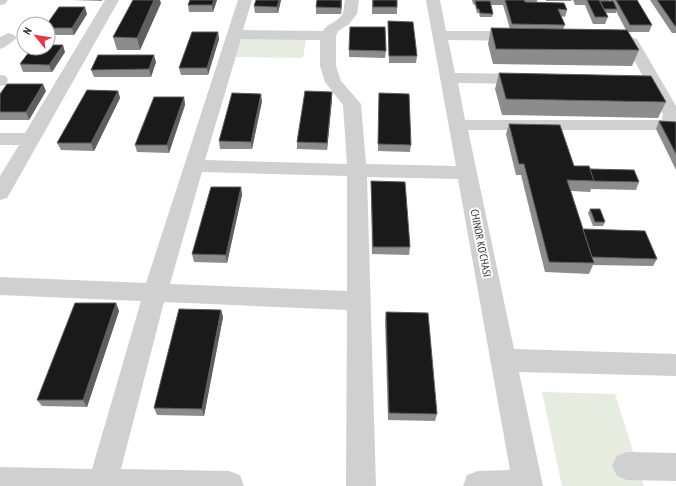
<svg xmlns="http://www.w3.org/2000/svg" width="676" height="486" viewBox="0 0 676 486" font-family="'PT Sans Narrow',sans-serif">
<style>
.green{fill:#e6ecdf}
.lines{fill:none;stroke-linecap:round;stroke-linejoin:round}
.minor{fill:#d0d0d0;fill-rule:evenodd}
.wall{fill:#8c8c8c}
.shaded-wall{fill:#5f5f5f}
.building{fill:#1a1a1a;stroke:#5f5f5f}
.labels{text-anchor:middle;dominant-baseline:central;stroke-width:4;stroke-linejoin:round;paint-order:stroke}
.street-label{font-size:11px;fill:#333;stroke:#fff}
</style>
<rect width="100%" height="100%" fill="#fff"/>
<g class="green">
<path d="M240,38L306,39L303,58L234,57Z"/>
<path d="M542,392L615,394L644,486H562Z"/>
</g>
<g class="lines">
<g class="minor">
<path d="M0,0H8L5,4L0,5Z"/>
<path d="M105,0H119L10,193L7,198L0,200V176L19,145H0V133H25Z"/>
<path d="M238,0H252L243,30L323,31C327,23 339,22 343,13C344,10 344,4 345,0H359L357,14L349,24L338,31L336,36V66L341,81L361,104L366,164L456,166L426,0H440L446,31H519L524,33L527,36L524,39L519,41L448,40L455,73L528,74L534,75L536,79L534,83L528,84L458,83L465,120H662L663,114L626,45L610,40L607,37L610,34L615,32L637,39L676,106V127L663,130H468L514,349L676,354V376L519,372L543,486H463L467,475L478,471L510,470L458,179L367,177L376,486H346L347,310L164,302L121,469L229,471L240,475L244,486H0V467L92,469L141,301L0,295V277L146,283ZM241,39L320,40V66L325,82L343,105L347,164L205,160ZM202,172L347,176V291L170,284Z"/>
<path d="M9,33L14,35L17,38L5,47L0,49V37Z"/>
<path d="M0,75L6,76L8,80L6,85L0,86Z"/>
<path d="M627,452L676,453V481L627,480L617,476L612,466L617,456Z"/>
</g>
</g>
<g class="wall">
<path d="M72,0H102V1Z"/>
<path d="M217,0L213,12H189L188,5Z"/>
<path d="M281,0L278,13H255L254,6Z"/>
<path d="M317,0H342L341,14H316V7Z"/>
<path d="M372,0L397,7V14H372Z"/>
<path d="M472,0H537V2L567,10L565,17L561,16L565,25L563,29L626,30L616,11V13H606L608,17L605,24H593L585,5H575L573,0H609V1H611L610,0H637L652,25L649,32H628L639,50L632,66L493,64L488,44L491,28L510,29L503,5H490L493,14L492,17H480L479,13H477L475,5L473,4Z"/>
<path d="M546,0H572L571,1H546Z"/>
<path d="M650,0H676V33H672Z"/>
<path d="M161,3L140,50H117L113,37Z"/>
<path d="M87,14L74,35H48V24Z"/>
<path d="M388,21L417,56L416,63H389L388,28Z"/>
<path d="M218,32L219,39L208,75H181L179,68Z"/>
<path d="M349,50L386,51L385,58L349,57Z"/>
<path d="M65,52L52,72H23L20,64Z"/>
<path d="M156,62L151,77H94L91,70Z"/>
<path d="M499,73L666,102L658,118L502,115L495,89Z"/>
<path d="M46,91L29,120H0V94Z"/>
<path d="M118,91L120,98L94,151L61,150L57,143Z"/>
<path d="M379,93L411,145L410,152L378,151Z"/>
<path d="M184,97L185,105L169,153L137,152L135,145Z"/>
<path d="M332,99L327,150L297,149V142Z"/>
<path d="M262,101L252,149H220L219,141Z"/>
<path d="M659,121L676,122V170L656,129Z"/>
<path d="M509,124L574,166L590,169L639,182L636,190L591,189L590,192L571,191L583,229L657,259L653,266L593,265L589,274L545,272L521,175H516L506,134Z"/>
<path d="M371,181L410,247L409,255L372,254Z"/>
<path d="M241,187L242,195L227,263L194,262L192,254Z"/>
<path d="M590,209L605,222L603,226H593L588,213Z"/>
<path d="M116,303L119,311L87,407L42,406L37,400Z"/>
<path d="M221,310L223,317L204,416L157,415L154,408Z"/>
<path d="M386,312L437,414L435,421L388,420L385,320Z"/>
</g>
<g class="shaded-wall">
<path d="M154,0H160L161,3L140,50L137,38Z"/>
<path d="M214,0H217L213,12L212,5Z"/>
<path d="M279,0H281L278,13L277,7Z"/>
<path d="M341,0H342L341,14Z"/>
<path d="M85,7L87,14L74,35L72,28Z"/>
<path d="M218,32L219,39L208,75L207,68Z"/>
<path d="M63,45L65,52L52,72L49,65Z"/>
<path d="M154,55L156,62L151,77L149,69Z"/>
<path d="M43,84L46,91L29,120L26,112Z"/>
<path d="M118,91L120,98L94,151L91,143Z"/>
<path d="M332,92V99L327,150V143Z"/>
<path d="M261,94L262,101L252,149L251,142Z"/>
<path d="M184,97L185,105L169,153L167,145Z"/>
<path d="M241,187L242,195L227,263L226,255Z"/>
<path d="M116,303L119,311L87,407L83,400Z"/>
<path d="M221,310L223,317L204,416L202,409Z"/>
</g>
<g class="building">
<path d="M133,0H154L137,38L113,37Z"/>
<path d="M190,0H214L212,5H188Z"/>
<path d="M256,0H279L277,7L254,6Z"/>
<path d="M317,0H341V8L316,7Z"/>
<rect x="373" y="0" width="24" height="7"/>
<path d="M505,0H524L525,2L564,3L567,10L558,9L565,25L512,24Z"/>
<path d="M587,0H599L608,17H595Z"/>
<path d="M616,0H637L652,25H630Z"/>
<path d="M657,0H676V26H675Z"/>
<path d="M475,1H490L493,14L480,13L479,9H477Z"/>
<path d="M600,1H613L617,9H604Z"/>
<path d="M59,7H85L72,28H48V24H47Z"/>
<path d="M388,21L413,22L417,56H389Z"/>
<path d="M350,27H385L386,51L349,50Z"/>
<path d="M491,28L627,30L639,50L496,49Z"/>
<path d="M192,32H218L207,68H179Z"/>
<path d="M48,45H63L49,65L20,64L32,48H48Z"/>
<path d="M98,55H154L149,69L91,70Z"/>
<path d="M499,73L651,76L666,102L506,99Z"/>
<path d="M7,84H43L26,112H0V94Z"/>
<path d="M87,90L118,91L91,143H57Z"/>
<path d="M305,91L332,92L327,143L297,142Z"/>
<path d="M232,93L261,94L251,142L219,141Z"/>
<path d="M379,93L409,94L411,145L378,144Z"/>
<path d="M154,97H184L167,145H135Z"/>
<path d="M659,121L676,122V154Z"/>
<path d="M509,124L560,125L574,166H589L595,181L567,180L594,263L549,262L524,164H519Z"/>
<path d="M590,169L634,170L639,182L594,181Z"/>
<path d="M371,181L405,182L410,247H373Z"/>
<path d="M211,187H241L226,255L192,254Z"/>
<path d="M590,209H600L605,222H595Z"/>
<path d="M583,229L645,231L657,259L592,257Z"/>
<path d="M75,303H116L83,400H37Z"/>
<path d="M179,309L221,310L202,409L154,408Z"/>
<path d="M386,312L428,313L437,414L389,413Z"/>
</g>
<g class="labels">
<g class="street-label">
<text transform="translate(481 243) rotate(79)">CHINOR KO'CHASI</text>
</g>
</g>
<g transform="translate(36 36) rotate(300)"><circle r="19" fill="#ffffff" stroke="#adadad"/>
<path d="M0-3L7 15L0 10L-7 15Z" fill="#e63946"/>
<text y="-6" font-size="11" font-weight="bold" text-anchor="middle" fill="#333333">N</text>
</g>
</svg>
